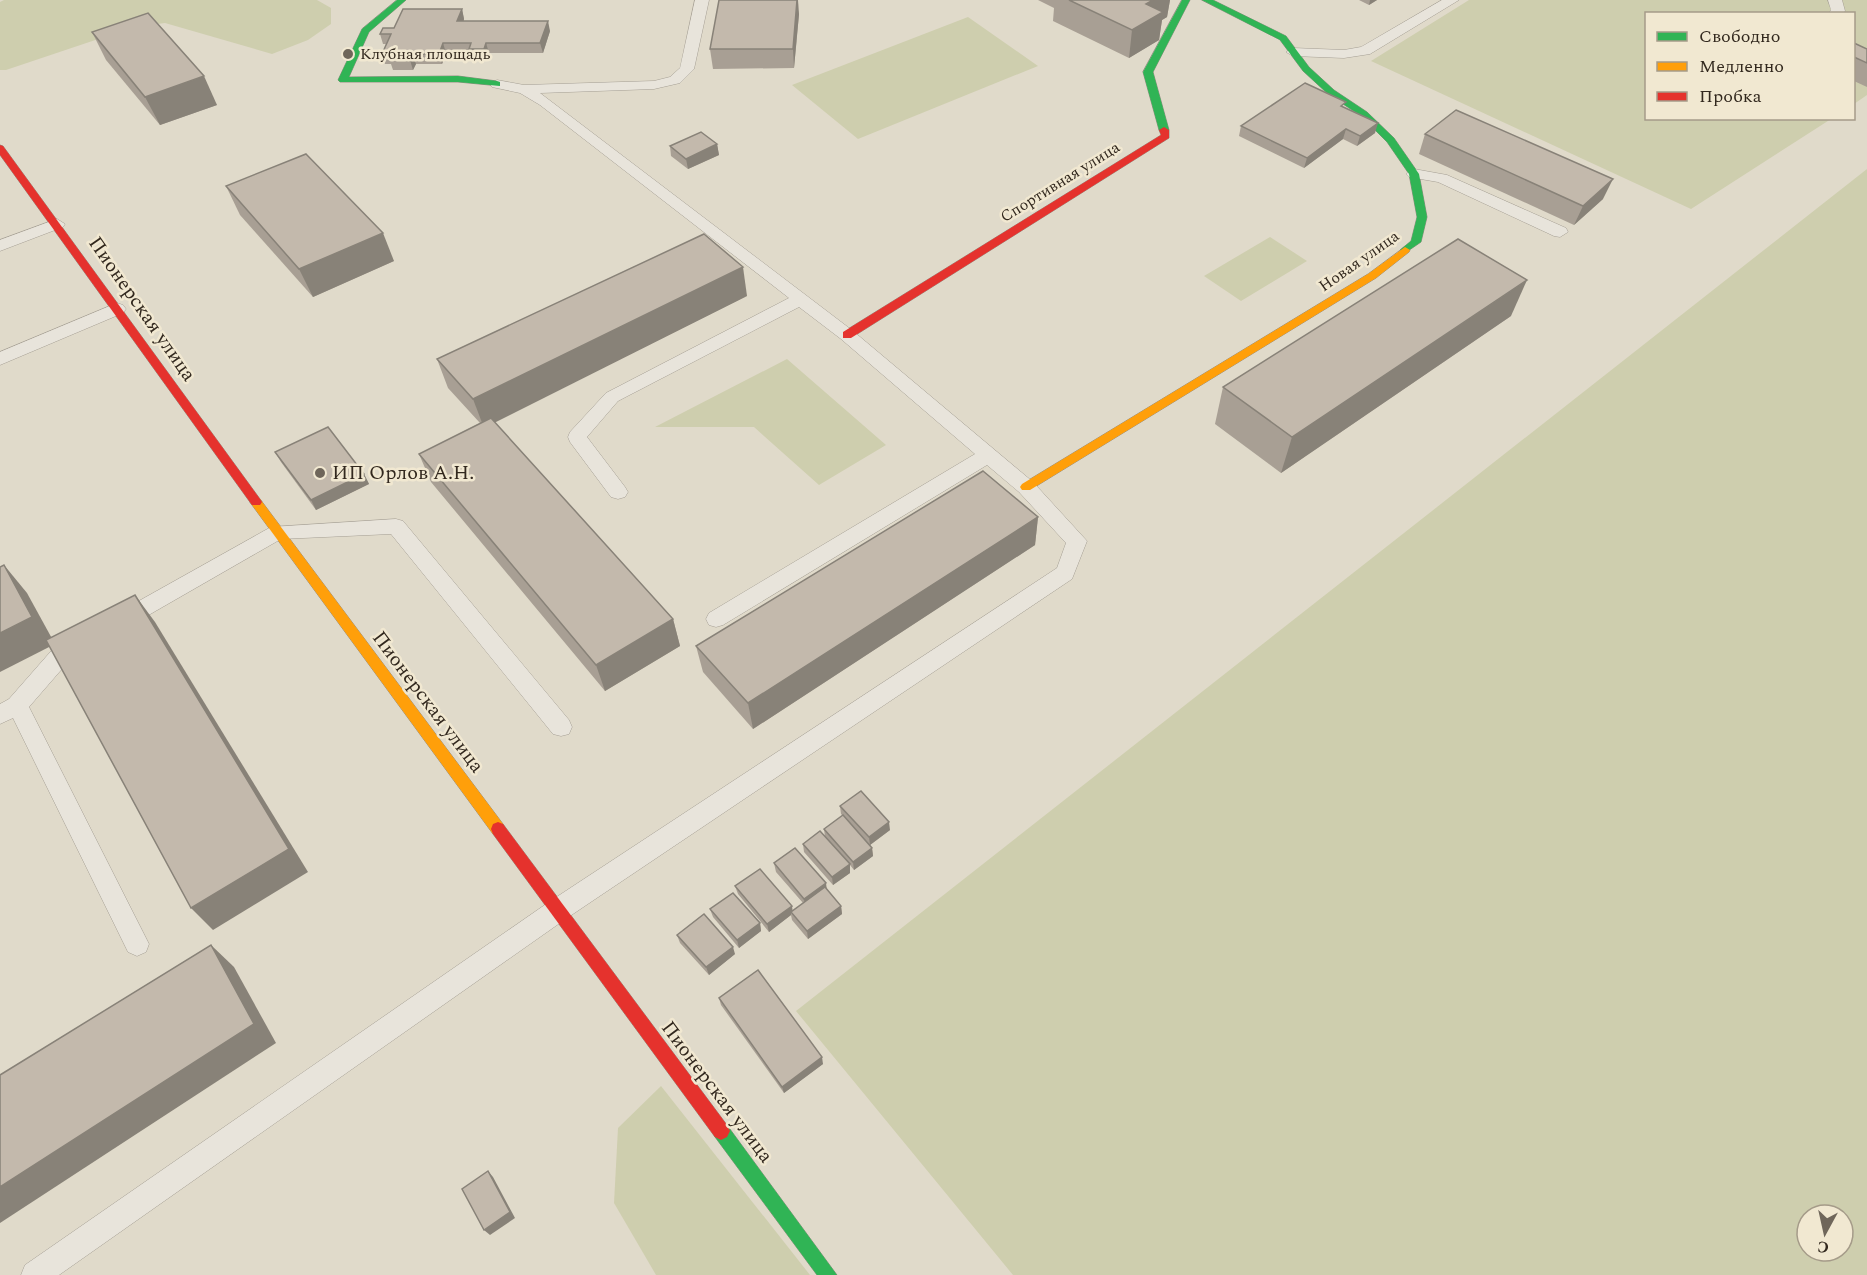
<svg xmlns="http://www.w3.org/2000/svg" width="1867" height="1275" viewBox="0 0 1867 1275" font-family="Spectral,serif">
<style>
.green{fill:#ceceae;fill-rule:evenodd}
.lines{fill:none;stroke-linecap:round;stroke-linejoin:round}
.lane-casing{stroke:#a59f94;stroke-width:1}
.fast-casing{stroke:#958f84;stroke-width:1}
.slow-casing{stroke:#958f84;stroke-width:1}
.jam-casing{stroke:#958f84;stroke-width:1}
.lane{fill:#e8e4db;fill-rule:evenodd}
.fast{fill:#30b455;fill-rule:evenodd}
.slow{fill:#ff9f0a;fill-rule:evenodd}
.jam{fill:#e5322d;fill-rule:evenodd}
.wall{fill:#a89f94}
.shaded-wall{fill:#888278}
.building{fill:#c3b9ac;stroke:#888278;stroke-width:1.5}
.poi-dot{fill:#6f665a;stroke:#f1e8d1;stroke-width:2}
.labels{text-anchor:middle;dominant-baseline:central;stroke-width:5;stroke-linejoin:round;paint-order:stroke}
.far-poi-label{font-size:16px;fill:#32281e;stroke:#f1e8d1;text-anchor:start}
.far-street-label{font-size:16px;fill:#32281e;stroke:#f1e8d1}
.street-label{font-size:20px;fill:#32281e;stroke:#f1e8d1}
.poi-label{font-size:20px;fill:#32281e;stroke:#f1e8d1;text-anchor:start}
</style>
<rect width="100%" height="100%" fill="#e0daca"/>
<g class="green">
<path d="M4,0H317L331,8V24L308,40L272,54L165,23L134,27L6,70H0V2Z"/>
<path d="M1469,0H1867V95L1854,104V14H1646V118L1831,119L1691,209L1371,61Z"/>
<path d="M968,17L1038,66L858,139L792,85Z"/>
<path d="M1867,169V1275H1013L796,1011ZM1807,1215H1843V1251H1807Z"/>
<path d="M1270,237L1307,261L1241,301L1204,276Z"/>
<path d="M787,359L886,445L819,485L754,427H655Z"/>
<path d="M661,1086L810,1275H656L614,1203L618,1128Z"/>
</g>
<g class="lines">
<defs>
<g id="lane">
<path d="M695,0H709L694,69L680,83L654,89L540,93L853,331L1033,482L1087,541L1072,579L567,918L59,1275H21L25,1265L549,902L1057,568L1066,543L1019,492L987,465L723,625L716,627L709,625L706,619L709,613L975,454L841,339L799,307L618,401L587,437L625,487L628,492L625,497L618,499L611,497L570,442L568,437L570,432L606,393L789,298L540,105L520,93L492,87L490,84L497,80L524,85L654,81L670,77L680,68Z"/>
<path d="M1442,0H1459L1370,54L1344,58L1293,56L1286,52L1293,48L1344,50L1361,47Z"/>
<path d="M1828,0H1842L1845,11L1843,14H1828L1831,10Z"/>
<path d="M1414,169L1447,175L1566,228L1568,232L1560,237L1554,236L1438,182L1409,177L1406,174L1409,171Z"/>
<path d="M57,219L65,224L63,227L0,251V240Z"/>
<path d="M117,303L123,305L126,309L123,313L0,365V352Z"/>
<path d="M396,519L403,521L569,720L572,727L569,734L561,736L553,734L391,534L281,539L126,628L119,630L112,628L109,622L112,616L271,527Z"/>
<path d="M79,637L86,639L90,645L86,651L68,662L29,707L149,944L146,952L137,956L128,952L13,718L0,724V704L9,699L52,650Z"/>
</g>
<g id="fast">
<path d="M397,0H406L369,32L349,77L458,76L497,81L500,82V86L458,82H340L338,80L362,29Z"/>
<path d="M1182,0H1190L1153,72L1169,130L1164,133L1159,130L1143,72Z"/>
<path d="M1202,0H1213L1286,36L1309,67L1334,90L1367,112L1394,138L1419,174L1427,217L1421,242L1405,253L1400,250L1411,241L1417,217L1409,174L1387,142L1361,116L1328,94L1303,71L1280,40Z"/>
<path d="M721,1122L727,1125L837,1275H817L715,1137L712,1131L715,1125Z"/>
</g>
<g id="slow">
<path d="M1405,247L1410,250L1409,252L1376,278L1030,490H1022L1020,487L1022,484L1368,274Z"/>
<path d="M256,497L260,499L503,824L505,829L503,834L498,836L493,834L252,505L250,502Z"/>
</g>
<g id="jam">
<path d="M1164,127L1169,130V138L851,338H843V332L1161,135L1159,130Z"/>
<path d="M0,145L3,146L260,499L262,502L260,505H252L0,155Z"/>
<path d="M498,822L503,824L727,1125L730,1131L727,1137L721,1140L715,1137L493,834L491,829L493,824Z"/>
</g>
</defs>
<use href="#lane" class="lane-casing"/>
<use href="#fast" class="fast-casing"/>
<use href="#slow" class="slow-casing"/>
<use href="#jam" class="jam-casing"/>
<use href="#lane" class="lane"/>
<use href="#fast" class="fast"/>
<use href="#slow" class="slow"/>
<use href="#jam" class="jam"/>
</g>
<g class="wall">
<path d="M1038,0H1170L1167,17L1162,20L1159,40L1129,58L1053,21L1054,8Z"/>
<path d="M1359,0H1377L1369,5Z"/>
<path d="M462,9L464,19V21L550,31L543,53H489L487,59H472L470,53H446L442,64H416L413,70H393L391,64H385L382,54L386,44H383L380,34L394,28Z"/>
<path d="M799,14L794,68L713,69L710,49Z"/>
<path d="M92,32L217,105L160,125L106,60Z"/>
<path d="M1854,43L1867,49V87L1854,81Z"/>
<path d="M1345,108L1375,133L1357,146L1343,139L1304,168L1239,136L1241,126Z"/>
<path d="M1425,134L1603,199L1574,225L1419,154Z"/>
<path d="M717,144L719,155L688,169L671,156L670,146Z"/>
<path d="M226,186L394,261L313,297L240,215Z"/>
<path d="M747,296L494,422L673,619L680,646L605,691L431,482L419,454L480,423L448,388L437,359Z"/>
<path d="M1511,316L1281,473L1215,424L1223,387Z"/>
<path d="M275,452L364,474L369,484L316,510L281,462Z"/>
<path d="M1038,517L1035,545L753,729L703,672L696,646Z"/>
<path d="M840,806L890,830L870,845L872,848L873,856L854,870L850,865V873L833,885L804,852L803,844L825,837L824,829L843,816L841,814Z"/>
<path d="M774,863L827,890L841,906L842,914L808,939L792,920L791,915L769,932L738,894L735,886L793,911L803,903L776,872Z"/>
<path d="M710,909L760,923L761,931L739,948L713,917Z"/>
<path d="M677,935L735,954L709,975L680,943Z"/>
<path d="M719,998L823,1064L784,1093L721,1005Z"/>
</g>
<g class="shaded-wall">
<path d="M797,0H798L799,14L794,68L793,49Z"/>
<path d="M1153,0H1170L1167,17L1162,20L1159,40L1129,58L1132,30L1146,4Z"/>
<path d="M1370,0H1377L1369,5Z"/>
<path d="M462,9L464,19L460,31L457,21Z"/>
<path d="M548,21L550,31L543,53L540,43Z"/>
<path d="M443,43L446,53L442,64L439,54Z"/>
<path d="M486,43L489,53L487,59L484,49Z"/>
<path d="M412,54L416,64L413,70L410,60Z"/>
<path d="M204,76L217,105L160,125L145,97Z"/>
<path d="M1378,123L1375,133L1357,146L1360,136Z"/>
<path d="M1346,129L1343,139L1304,168L1307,158Z"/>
<path d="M717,144L719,155L688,169L686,159Z"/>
<path d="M1613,179L1603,199L1574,225L1583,206Z"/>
<path d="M383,233L394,261L313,297L299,269Z"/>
<path d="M743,267L747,296L484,428L473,399Z"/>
<path d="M1527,280L1511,316L1281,473L1292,437Z"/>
<path d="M364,474L369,484L316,510L311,500Z"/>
<path d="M1038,517L1035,545L753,729L748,703Z"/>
<path d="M4,565L27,593L55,644L0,672V633Z"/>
<path d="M135,595L155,622L308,872L213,930L191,908Z"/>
<path d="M673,619L680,646L605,691L596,665Z"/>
<path d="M889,822L890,830L870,845L869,837Z"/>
<path d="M872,848L873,856L854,870L853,862Z"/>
<path d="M850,864V873L833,885L832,877Z"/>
<path d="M826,883L827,891L805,907L804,899Z"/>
<path d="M792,906L793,914L791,912V915L769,932L767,924Z"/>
<path d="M841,906L842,914L808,939L807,931Z"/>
<path d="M760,923L761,931L739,948L737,940Z"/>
<path d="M211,945L234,967L276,1043L0,1223V1187Z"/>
<path d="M733,947L735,954L709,975L706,967Z"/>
<path d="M822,1057L823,1064L784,1093L782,1087Z"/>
<path d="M488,1171L493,1177L515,1218L490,1235L484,1230Z"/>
</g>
<g class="building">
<path d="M719,0H797L793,49H710Z"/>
<path d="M1069,0H1153L1146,4L1163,12L1132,30Z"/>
<path d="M403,9H462L457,21H548L540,43H486L484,49H469L471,43H443L439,54H412L410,60H389L392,54H382L391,34H380L383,28H394Z"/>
<path d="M148,13L204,76L145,97L92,32Z"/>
<path d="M1854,43L1867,49V63L1854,57Z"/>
<path d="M1305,83L1346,102L1341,106L1378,123L1360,136L1346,129L1307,158L1241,126Z"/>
<path d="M1456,110L1613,179L1583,206L1425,134Z"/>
<path d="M701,132L717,144L686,159L670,146Z"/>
<path d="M306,154L383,233L299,269L226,186Z"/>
<path d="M704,234L743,267L473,399L437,359Z"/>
<path d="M1458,239L1527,280L1292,437L1223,387Z"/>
<path d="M491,418L673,619L596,665L419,454Z"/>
<path d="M328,427L364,474L311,500L275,452Z"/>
<path d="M983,471L1038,517L748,703L696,646Z"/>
<path d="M4,565L32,617L0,633V567Z"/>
<path d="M135,595L289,849L191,908L46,640Z"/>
<path d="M861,791L889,822L869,837L840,806Z"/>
<path d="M843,815L872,848L853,862L824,829Z"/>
<path d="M820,831L850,864L832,877L803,844Z"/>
<path d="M795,848L826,883L804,899L774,863Z"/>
<path d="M760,869L792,906L767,924L735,886Z"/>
<path d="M825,887L841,906L807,931L791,912Z"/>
<path d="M733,893L760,923L737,940L710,909Z"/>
<path d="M704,914L733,947L706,967L677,935Z"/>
<path d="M211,945L254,1024L0,1187V1075Z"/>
<path d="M758,970L822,1057L782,1087L719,998Z"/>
<path d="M488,1171L510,1212L484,1230L462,1189Z"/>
</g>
<g class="poi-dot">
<circle cx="348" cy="54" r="6"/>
<circle cx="320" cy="473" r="6"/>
</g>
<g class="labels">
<g class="far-poi-label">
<text x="360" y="54">Клубная площадь</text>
</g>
<g class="far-street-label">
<text transform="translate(1060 182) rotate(-32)">Спортивная улица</text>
<text transform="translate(1359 261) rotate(-35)">Новая улица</text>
</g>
<g class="street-label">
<text transform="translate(142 309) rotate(55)">Пионерская улица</text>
<text transform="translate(428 702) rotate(53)">Пионерская улица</text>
<text transform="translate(717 1092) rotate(53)">Пионерская улица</text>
</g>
<g class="poi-label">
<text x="332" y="473">ИП Орлов А.Н.</text>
</g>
</g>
<rect x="1645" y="12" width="210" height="108" fill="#f1e8d1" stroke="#a59b89" stroke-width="1.5"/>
<rect x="1657" y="32" width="30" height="9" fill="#30b455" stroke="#a59b89" stroke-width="1.5"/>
<text x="1699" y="42" font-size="18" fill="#32281e">Свободно</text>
<rect x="1657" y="62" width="30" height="9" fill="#ff9f0a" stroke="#a59b89" stroke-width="1.5"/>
<text x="1699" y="72" font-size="18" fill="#32281e">Медленно</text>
<rect x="1657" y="92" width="30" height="9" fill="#e5322d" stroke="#a59b89" stroke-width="1.5"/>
<text x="1699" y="102" font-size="18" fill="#32281e">Пробка</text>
<g transform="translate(1825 1233) rotate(188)"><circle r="28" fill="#f1e8d1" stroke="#a59b89" stroke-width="1.5"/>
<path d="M0-4.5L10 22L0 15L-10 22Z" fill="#6f665a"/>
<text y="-9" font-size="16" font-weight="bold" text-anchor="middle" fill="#32281e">С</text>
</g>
</svg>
